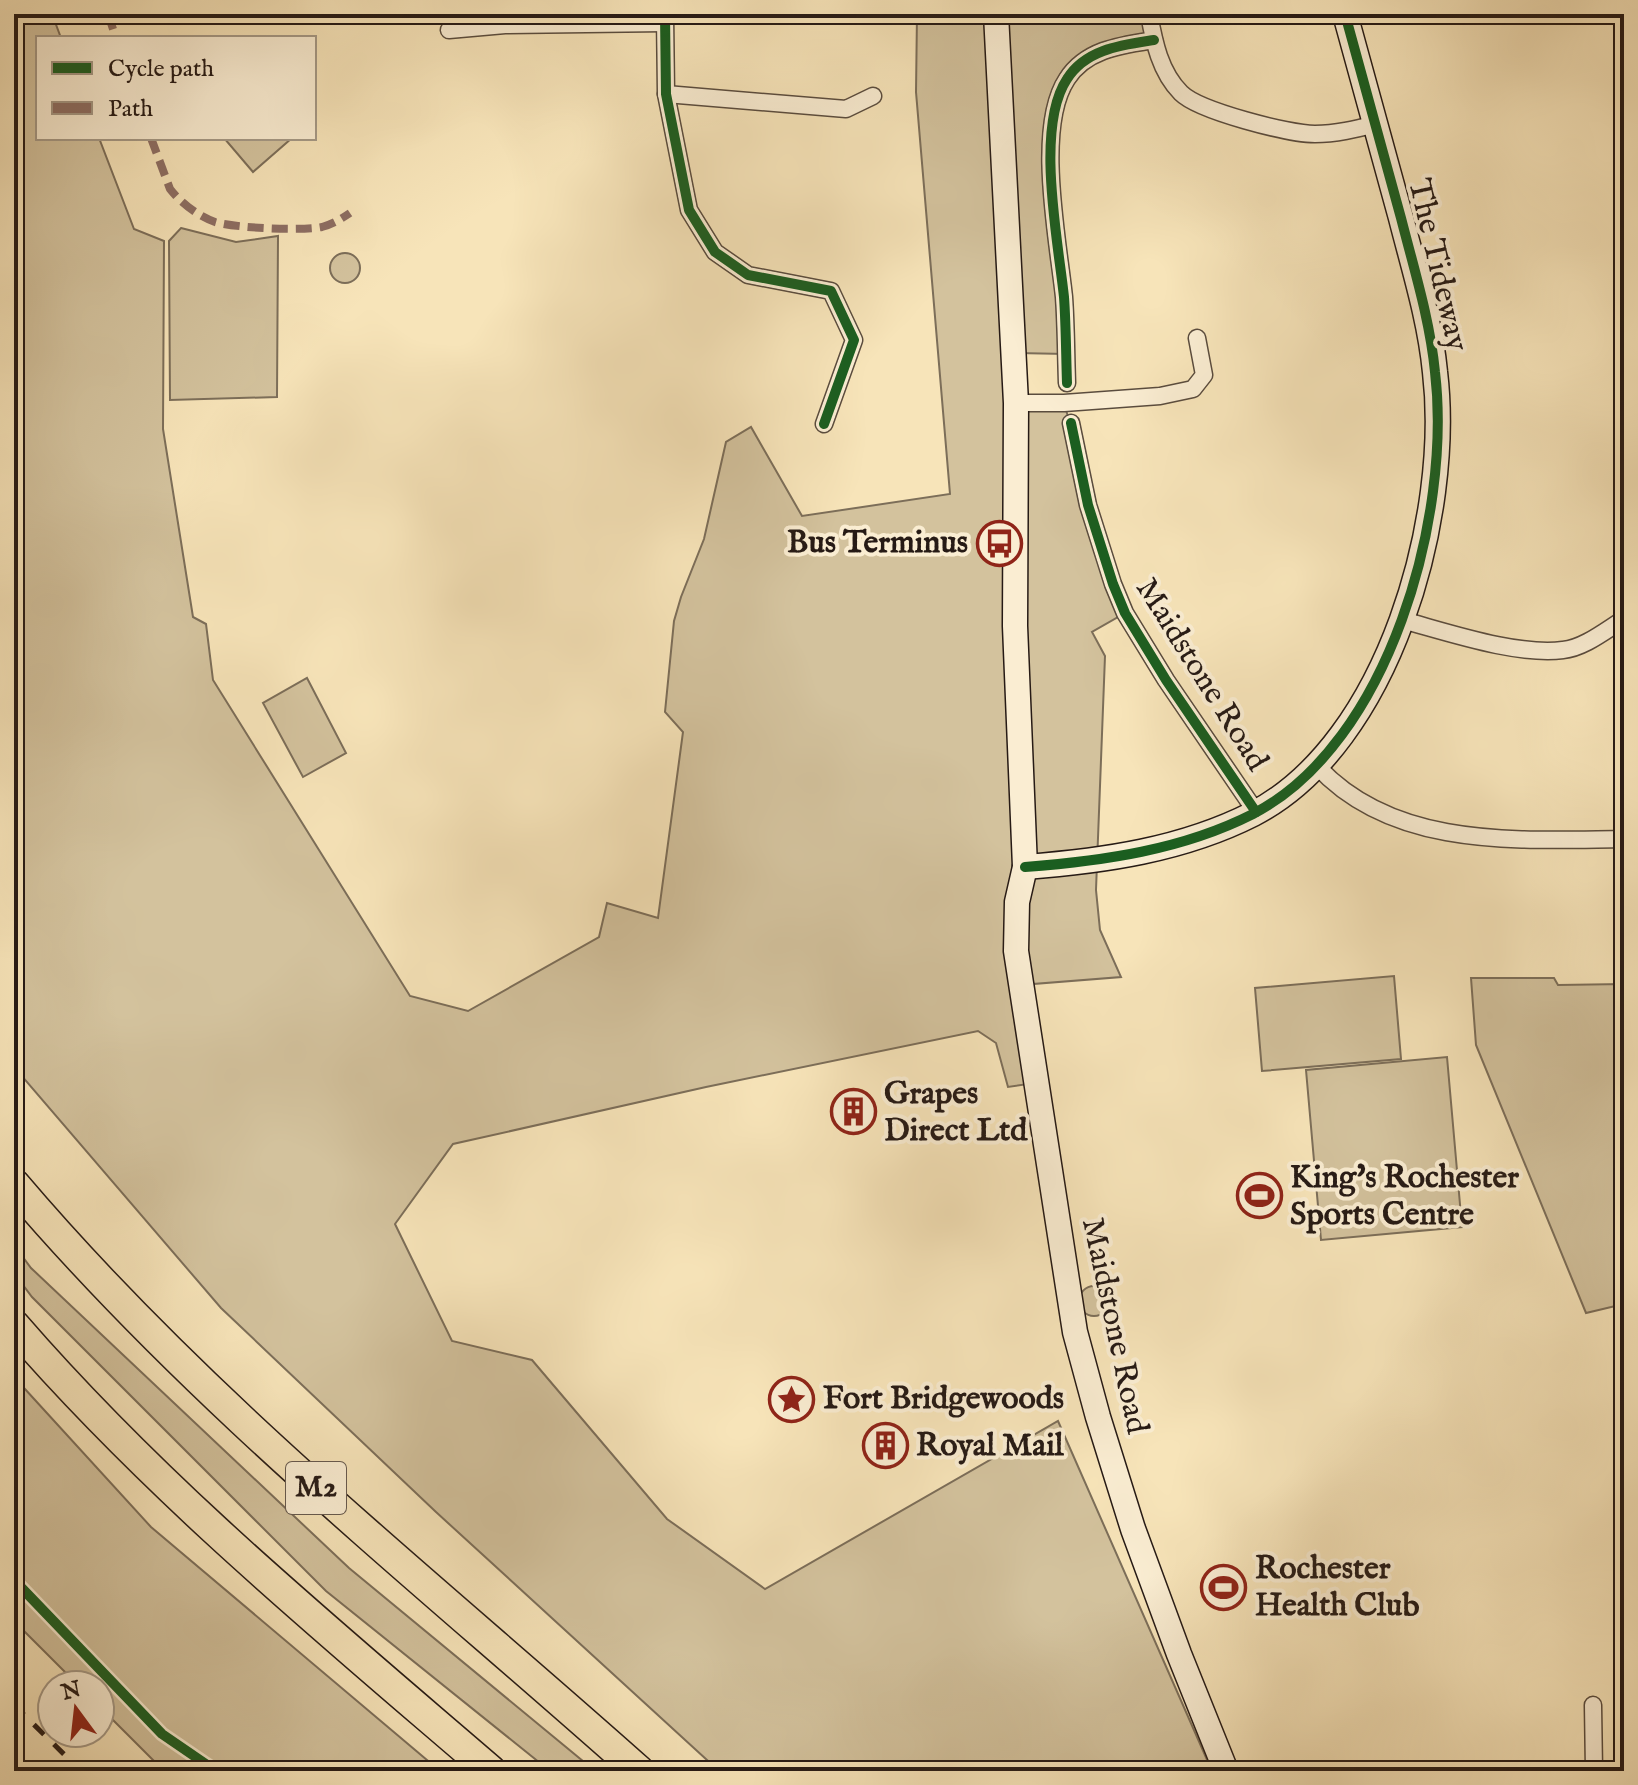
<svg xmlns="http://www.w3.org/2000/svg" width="1638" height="1785" viewBox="0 0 1638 1785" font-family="'IM FELL English',serif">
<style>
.green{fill:#d3c29d;stroke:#7c6e59;stroke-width:2}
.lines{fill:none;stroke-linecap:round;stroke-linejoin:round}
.street-casing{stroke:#5a4c3e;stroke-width:19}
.secondary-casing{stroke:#261a15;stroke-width:27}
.highway-casing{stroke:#261a15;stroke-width:33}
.street{stroke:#faedd2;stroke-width:16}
.secondary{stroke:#faedd2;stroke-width:24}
.highway{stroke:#f7e4b9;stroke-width:30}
.rail{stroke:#261a15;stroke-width:5;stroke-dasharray:14 14;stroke-linecap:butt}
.quiet{stroke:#8d6e63;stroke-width:8;stroke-dasharray:16 8;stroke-linecap:butt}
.cycleway-casing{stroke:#faedd2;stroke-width:15}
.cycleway{stroke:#1b5e20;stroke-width:10}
.labels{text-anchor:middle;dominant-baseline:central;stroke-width:8;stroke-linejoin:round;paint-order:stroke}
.shield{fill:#faedd2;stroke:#66594e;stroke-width:2}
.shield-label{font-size:30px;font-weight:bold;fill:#261a15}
.street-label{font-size:32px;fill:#261a15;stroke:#faedd2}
.poi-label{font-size:32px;font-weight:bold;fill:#261a15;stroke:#faedd2;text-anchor:start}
</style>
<rect width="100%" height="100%" fill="#f7e4b9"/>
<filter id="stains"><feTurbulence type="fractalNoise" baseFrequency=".0025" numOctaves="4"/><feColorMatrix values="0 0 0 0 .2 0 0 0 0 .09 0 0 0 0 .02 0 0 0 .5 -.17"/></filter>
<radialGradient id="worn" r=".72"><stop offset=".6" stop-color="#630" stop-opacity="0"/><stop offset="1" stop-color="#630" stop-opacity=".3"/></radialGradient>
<g class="green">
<path d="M14,14H52L61,38H38V138H99L134,229L164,241L163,429L193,617L206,624L213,680L410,996L468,1011L599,937L607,903L658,918L683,732L665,712L674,621L681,597L704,539L726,442L751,427L802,516L950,494L916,92L917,14H1044L1045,21L1149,14L1154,40L1085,61L1051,125L1066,354L1014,353L1016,403H1064L1125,613L1092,632L1105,656L1096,890L1100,930L1121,977L1021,985L1035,1083L1008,1087L996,1043L978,1031L706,1087L453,1144L395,1224L452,1341L532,1360L667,1519L765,1589L1058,1421L1212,1771H719L436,1512L221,1308L14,1067Z"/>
<path d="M224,138H292L253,172Z"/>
<path d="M181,228L236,242L278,236L277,397L170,400L169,241Z"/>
<circle cx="345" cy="268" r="15"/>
<path d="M307,678L346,753L303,777L263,703Z"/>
<path d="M1394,976L1401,1059L1262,1071L1255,988Z"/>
<path d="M1471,978H1554L1558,985L1624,984V1304L1586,1313L1476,1045Z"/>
<path d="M1447,1057L1462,1227L1321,1240L1306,1070Z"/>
<path d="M14,1245L31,1268L349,1568L595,1771H550L326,1591L32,1297L14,1273Z"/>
<circle cx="1094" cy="1301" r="15"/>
<path d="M14,1377L151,1527L440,1771H164L100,1707V1685H78L14,1621Z"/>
</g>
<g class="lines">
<defs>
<g id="street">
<path d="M665,14L666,94L689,210L715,252L748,275L831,291L854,340L824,424"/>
<path d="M1149,14C1154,42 1160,72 1181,93C1199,111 1289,134 1315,134C1336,134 1356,129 1376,124"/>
<path d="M449,30L505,25L665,23"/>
<path d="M666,94L846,109L873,96"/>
<path d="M1067,383C1066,354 1066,325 1064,297C1058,240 1035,127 1067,79C1086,49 1122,45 1154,40"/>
<path d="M1016,403H1064L1160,396L1193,389L1204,375L1197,338"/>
<path d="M1071,423L1088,505L1113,584L1125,613L1166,680L1256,812"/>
<path d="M1402,620C1447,632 1517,656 1563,650C1584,648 1606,630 1624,619"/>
<path d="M1317,766C1394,850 1520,840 1624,839"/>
<path d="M1593,1705L1594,1771"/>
</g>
<g id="secondary">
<path d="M996,14L1016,403L1015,626L1025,867L1017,902L1016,951L1075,1332L1098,1417L1133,1529L1179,1654L1226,1771"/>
<path d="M1025,867C1103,861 1182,850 1253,814C1390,743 1452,515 1435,372C1430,320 1414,269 1401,218C1383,150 1364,82 1345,14"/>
</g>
<g id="highway">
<path d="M14,1184C200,1403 426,1581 639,1771"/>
<path d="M14,1325C157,1490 326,1629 491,1771"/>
</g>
</defs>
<use href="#street" class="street-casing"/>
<use href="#secondary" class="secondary-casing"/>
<use href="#highway" class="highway-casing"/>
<use href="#street" class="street"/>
<use href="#secondary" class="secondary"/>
<use href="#highway" class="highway"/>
<path class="rail" d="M14,1705L81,1771"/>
<g class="quiet">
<path d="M108,14L116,38"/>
<path d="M151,138L170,189C181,203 198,216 215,222C235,228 301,231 322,227C333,224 341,219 350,213"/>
</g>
<defs>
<g id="cycleway">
<path d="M665,14L666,94L689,210L715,252L748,275L831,291L854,340L824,424"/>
<path d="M1067,383C1066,354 1066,325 1064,297C1058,240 1035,127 1067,79C1086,49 1122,45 1154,40"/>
<path d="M1071,423L1088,505L1113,584L1125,613L1166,680L1256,812"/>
<path d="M1025,867C1103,861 1182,850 1253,814C1390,743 1452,515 1435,372C1430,320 1414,269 1401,218C1383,150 1364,82 1345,14"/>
<path d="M14,1580L162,1734L216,1771"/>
</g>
</defs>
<use href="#cycleway" class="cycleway-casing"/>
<use href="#cycleway" class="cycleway"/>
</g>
<defs>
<symbol id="bus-ring" viewBox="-11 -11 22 22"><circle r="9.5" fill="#faedd2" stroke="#8f2418" stroke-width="1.5"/><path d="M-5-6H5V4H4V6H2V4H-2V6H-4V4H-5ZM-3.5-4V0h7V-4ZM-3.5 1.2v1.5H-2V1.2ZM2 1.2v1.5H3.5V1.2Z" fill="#8f2418"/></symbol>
<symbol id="building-ring" viewBox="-11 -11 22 22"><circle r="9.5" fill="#faedd2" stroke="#8f2418" stroke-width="1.5"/><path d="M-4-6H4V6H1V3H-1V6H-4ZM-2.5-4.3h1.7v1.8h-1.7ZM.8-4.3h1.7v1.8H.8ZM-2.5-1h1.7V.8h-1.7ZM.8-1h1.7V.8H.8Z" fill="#8f2418"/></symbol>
<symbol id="stadium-ring" viewBox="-11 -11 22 22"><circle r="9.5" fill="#faedd2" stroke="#8f2418" stroke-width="1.5"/><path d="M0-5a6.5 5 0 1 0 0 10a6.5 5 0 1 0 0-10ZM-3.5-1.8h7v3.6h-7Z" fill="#8f2418"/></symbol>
<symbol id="sight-ring" viewBox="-11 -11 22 22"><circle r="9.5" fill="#faedd2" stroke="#8f2418" stroke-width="1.5"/><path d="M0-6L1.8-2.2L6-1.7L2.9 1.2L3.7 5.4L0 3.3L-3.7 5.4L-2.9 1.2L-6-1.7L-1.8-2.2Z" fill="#8f2418"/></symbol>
</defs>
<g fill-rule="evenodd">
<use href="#bus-ring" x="974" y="518" width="51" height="51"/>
<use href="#building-ring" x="828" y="1086" width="51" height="51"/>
<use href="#stadium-ring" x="1234" y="1170" width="51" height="51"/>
<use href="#sight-ring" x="766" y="1374" width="51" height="51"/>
<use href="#building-ring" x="860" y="1420" width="51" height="51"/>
<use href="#stadium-ring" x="1198" y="1562" width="51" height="51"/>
</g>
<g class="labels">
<rect class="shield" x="286" y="1462" width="60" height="52" rx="6"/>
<g class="shield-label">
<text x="316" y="1488">M2</text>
</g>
<g class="street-label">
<text transform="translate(1437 265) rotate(77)">The Tideway</text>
<text transform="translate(1201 675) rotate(58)">Maidstone Road</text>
<text transform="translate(1114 1326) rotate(78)">Maidstone Road</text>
</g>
<g class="poi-label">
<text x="968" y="543" text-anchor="end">Bus Terminus</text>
<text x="884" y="1094">Grapes<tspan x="884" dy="37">Direct Ltd</tspan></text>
<text x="1290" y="1178">King's Rochester<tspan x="1290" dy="37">Sports Centre</tspan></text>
<text x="823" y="1399">Fort Bridgewoods</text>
<text x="916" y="1446">Royal Mail</text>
<text x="1255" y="1569">Rochester<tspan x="1255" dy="37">Health Club</tspan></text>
</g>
</g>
<rect width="1638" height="1785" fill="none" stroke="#f7e4b9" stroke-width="48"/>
<rect x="16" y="16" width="1606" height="1753" fill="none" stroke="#261a15" stroke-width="4"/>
<rect x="24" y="24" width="1590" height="1737" fill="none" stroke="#261a15" stroke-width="2"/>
<rect x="36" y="36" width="280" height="104" fill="#faedd2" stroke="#a59986" stroke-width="2"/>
<rect x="52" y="62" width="40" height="12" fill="#1b5e20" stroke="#a59986" stroke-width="2"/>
<text x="108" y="76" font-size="24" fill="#261a15">Cycle path</text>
<rect x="52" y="102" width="40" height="12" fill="#8d6e63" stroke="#a59986" stroke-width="2"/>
<text x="108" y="116" font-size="24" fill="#261a15">Path</text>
<g transform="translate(76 1709) rotate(345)"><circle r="38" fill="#faedd2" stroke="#a59986" stroke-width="2"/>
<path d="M0-6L14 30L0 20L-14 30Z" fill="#8f2418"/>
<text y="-12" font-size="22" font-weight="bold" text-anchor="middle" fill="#261a15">N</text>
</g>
<rect width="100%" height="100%" filter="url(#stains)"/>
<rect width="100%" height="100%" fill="url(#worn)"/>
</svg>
